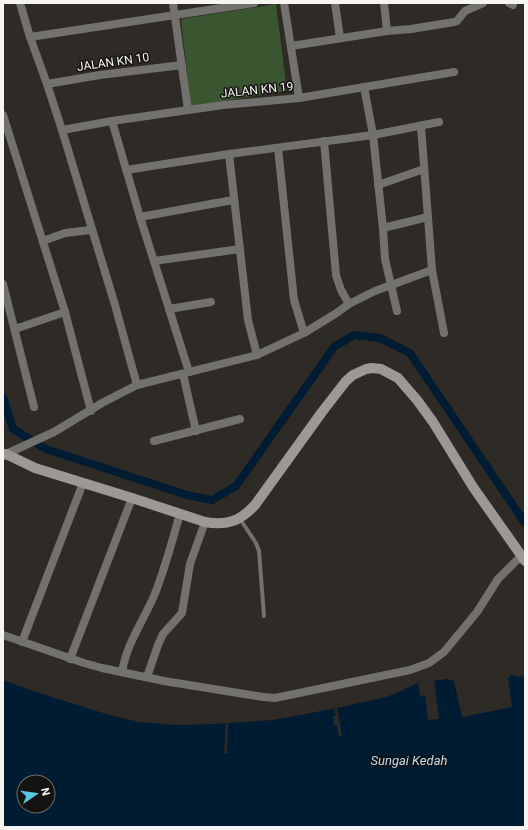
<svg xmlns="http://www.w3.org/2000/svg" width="528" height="830" viewBox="0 0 528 830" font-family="Roboto,sans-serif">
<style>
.green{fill:#3a5631}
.water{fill:#001c32;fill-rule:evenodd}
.pier{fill:#2e2a25}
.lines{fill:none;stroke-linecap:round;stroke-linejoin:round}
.canal{stroke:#001c32;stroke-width:8}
.lane{stroke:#73716e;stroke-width:4}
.street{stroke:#73716e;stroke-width:8}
.secondary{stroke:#9c9894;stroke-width:10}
.labels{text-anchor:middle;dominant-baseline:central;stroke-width:3;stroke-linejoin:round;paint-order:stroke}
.street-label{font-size:12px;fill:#f6f4f0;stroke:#151311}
.water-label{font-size:13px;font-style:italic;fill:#badaf3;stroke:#151311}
</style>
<rect width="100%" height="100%" fill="#2e2a25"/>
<path class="green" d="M276,4L287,91L191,106L181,19Z"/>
<path class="water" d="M511,675L525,677V827H3V680L30,690L106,714L138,722L178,725L213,724L273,720L337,708L386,697L399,692L418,683L448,679L454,681L462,717L512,707L508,678ZM24,782H48V806H24Z"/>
<g class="pier">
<path d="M434,681L439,719L428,720L425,695L420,696L418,683Z"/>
<path d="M337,708L342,736L339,737L337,725H334L333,716H336L334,709Z"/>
<path d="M226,721H228L227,753H224Z"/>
</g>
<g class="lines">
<path class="canal" d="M3,397L13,429L46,449L187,495L212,500L236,486L334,347L354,335L380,338L410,353L525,523"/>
<path class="lane" d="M240,519L256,543L259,551L264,616"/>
<g class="street">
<path d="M20,3L30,37L47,84L62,130L115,305L137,385"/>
<path d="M173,3L188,110"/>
<path d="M284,3L299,98"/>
<path d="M335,3L340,38"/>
<path d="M509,3L513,5"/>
<path d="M387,31L411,29L454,22L457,21L465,11L483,3"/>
<path d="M30,37L254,3"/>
<path d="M291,46L387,31L384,3"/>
<path d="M47,84L100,75L182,65"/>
<path d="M364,87L373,135L383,228L385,259L397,311"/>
<path d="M3,115L65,312L91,411"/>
<path d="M112,121L140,217L189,372"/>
<path d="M421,126L432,270L444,333"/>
<path d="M62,130L112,121L223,105L299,98L454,72"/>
<path d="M324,141L336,275L341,290L349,304"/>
<path d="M278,148L294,300L304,333"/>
<path d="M229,154L248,320L257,355"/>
<path d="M126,170L229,154L373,135L439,122"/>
<path d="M378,185L424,169"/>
<path d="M140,217L233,200"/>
<path d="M383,228L428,217"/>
<path d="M43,241L65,233L91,230"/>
<path d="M154,261L240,249"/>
<path d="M3,284L34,407"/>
<path d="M169,309L211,302"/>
<path d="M15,329L65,312"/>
<path d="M183,374L196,431"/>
<path d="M154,441L240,419"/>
<path d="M6,454L54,432L102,403L137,385L257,355L304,333L335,314L349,304L375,291L432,270"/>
<path d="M3,635L84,663L102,668L164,681L263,697L275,698L410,670L429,663L444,652L477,612L498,579L521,556"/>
<path d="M22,642L83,483"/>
<path d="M70,659L132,498"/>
<path d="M122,672C126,645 143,621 154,596C165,569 172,541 180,514"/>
<path d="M147,677L158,645L163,634L182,613L190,564L205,522"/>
</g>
<path class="secondary" d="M3,455L6,454L35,468L132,498L205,522C227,526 240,521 255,505L322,412L346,381L353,375L366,369L372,368L381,369L398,378L417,400L433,422L473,487L525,561"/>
</g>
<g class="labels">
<g class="street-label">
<text transform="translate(113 62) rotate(-8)">JALAN KN 10</text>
<text transform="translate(257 90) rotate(-6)">JALAN KN 19</text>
</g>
<g class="water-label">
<text x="409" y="760">Sungai Kedah</text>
</g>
</g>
<rect width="528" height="830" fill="none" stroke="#f6f4f0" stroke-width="8"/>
<g transform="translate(36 794) rotate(77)"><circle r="19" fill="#151311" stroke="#6f6d6a"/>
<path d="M0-3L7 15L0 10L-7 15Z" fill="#56c9e1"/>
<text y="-6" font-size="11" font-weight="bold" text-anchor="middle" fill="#f6f4f0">N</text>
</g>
</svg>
